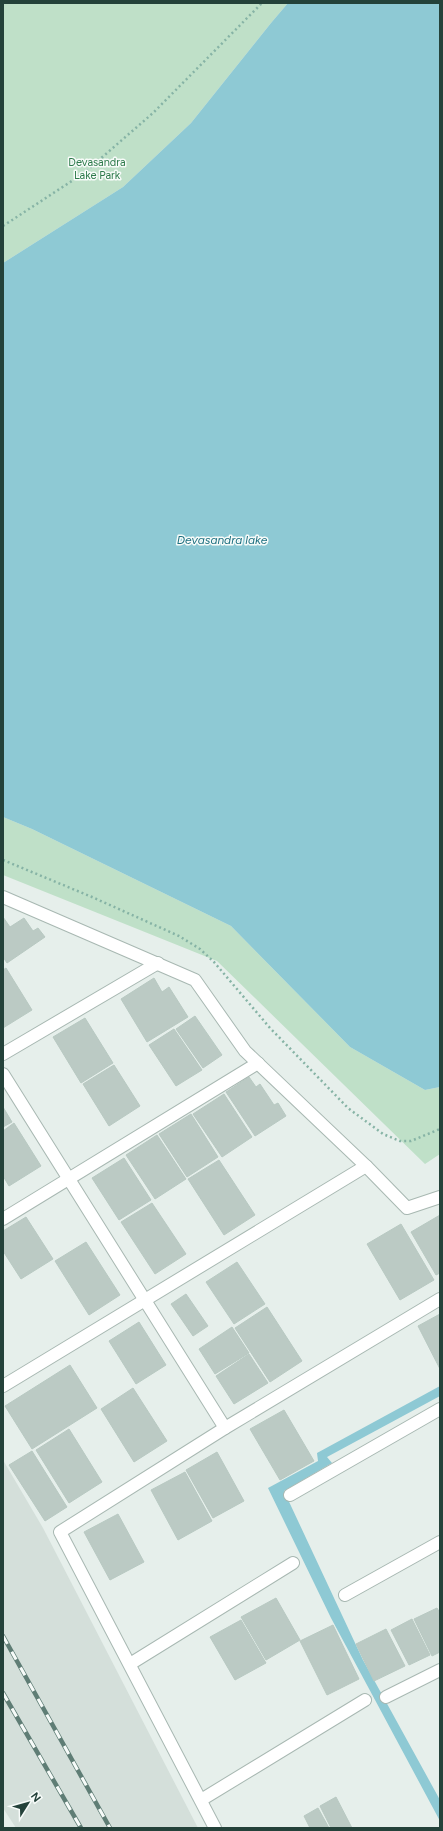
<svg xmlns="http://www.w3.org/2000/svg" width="443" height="1831" viewBox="0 0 443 1831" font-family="Figtree,sans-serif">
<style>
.built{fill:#d4dfda}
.green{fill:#bfe0c8}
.water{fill:#8ec9d4}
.building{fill:#bbcac4;stroke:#b8c9c2}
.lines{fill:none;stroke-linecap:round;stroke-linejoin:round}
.minor-casing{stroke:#a8b8b2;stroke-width:14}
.path{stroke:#86b3a5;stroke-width:2.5;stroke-dasharray:2 3;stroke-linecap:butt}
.minor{stroke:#fff;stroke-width:12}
.rail-casing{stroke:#5f7d75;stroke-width:4.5}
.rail{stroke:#f7fbf9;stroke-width:3;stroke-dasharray:9;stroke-linecap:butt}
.labels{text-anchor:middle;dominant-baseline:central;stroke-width:3;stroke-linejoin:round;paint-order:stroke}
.park-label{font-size:11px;fill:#2d7a4b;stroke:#f7fbf9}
.water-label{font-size:12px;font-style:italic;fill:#1c6f80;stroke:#f7fbf9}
</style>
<rect width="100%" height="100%" fill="#e6efeb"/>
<path class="built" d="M3,1460L43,1528L198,1828H16L3,1808Z"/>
<g class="green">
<path d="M3,3H288L271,23L191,123L123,187L3,263Z"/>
<path d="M3,817L32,829L231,926L350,1047L425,1090L440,1087V1154L425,1164L217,961L3,875Z"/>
</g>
<g class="water">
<path d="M288,3H440V1087L425,1090L350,1047L231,926L32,829L3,817V263L123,187L191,123L271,23Z"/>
<path d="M440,1386V1396L327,1457L332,1463L284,1491L363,1660L440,1800V1821L331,1618L268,1488L318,1461L317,1453Z"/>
</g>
<g class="building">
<path d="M3,917L10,927L24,918L33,931L38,928L45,937L7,963L3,957Z"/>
<path d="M6,968L32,1010L3,1028V970Z"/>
<path d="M154,978L162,992L169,987L188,1017L147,1042L121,999Z"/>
<path d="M195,1016L222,1055L203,1068L176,1029Z"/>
<path d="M85,1018L113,1063L81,1083L53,1037Z"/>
<path d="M174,1029L202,1070L176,1086L149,1045Z"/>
<path d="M114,1065L140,1106L109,1126L83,1084Z"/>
<path d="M249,1077L256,1087L260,1084L274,1105L278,1103L286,1116L255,1136L226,1092Z"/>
<path d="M224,1094L252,1137L222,1157L193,1114Z"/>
<path d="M3,1107L12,1122L3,1127Z"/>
<path d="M191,1114L218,1157L187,1177L159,1134Z"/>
<path d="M14,1123L41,1166L9,1186L3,1176V1131Z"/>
<path d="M157,1135L186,1179L155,1199L126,1155Z"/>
<path d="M124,1158L151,1200L119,1220L92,1178Z"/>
<path d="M219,1160L255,1215L224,1235L188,1179Z"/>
<path d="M152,1203L186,1254L155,1274L121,1222Z"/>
<path d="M440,1215V1273L436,1275L411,1232Z"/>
<path d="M26,1217L53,1259L21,1279L3,1251V1231Z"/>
<path d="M401,1224L434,1280L400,1300L367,1244Z"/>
<path d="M86,1242L120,1295L89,1315L55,1261Z"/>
<path d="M237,1262L265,1304L234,1324L206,1282Z"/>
<path d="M186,1294L208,1326L193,1336L171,1304Z"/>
<path d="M267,1307L302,1361L270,1382L235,1328Z"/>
<path d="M440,1314V1369L418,1326Z"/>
<path d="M139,1322L166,1365L136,1384L109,1341Z"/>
<path d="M232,1327L249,1353L215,1374L199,1349Z"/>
<path d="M249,1354L268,1383L234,1404L216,1376Z"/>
<path d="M70,1365L97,1408L32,1449L5,1406Z"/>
<path d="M133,1388L167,1441L134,1462L101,1409Z"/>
<path d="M284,1410L314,1461L280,1480L250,1429Z"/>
<path d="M69,1429L102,1482L69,1503L36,1450Z"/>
<path d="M32,1451L67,1507L45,1521L9,1465Z"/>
<path d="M217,1452L244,1501L213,1518L186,1470Z"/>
<path d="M185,1472L212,1521L178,1540L151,1490Z"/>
<path d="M118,1514L144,1562L110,1580L84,1532Z"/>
<path d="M276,1598L300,1640L266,1660L241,1617Z"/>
<path d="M437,1608L440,1613V1652L432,1656L414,1619Z"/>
<path d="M412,1619L430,1655L409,1665L391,1630Z"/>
<path d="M241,1620L266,1663L235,1680L210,1637Z"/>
<path d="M333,1625L359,1679L327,1695L300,1641Z"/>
<path d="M386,1629L405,1666L374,1681L356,1644Z"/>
<path d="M336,1797L352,1828H331L320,1806Z"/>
<path d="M318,1808L329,1828H310L304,1816Z"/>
</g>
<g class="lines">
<defs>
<g id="minor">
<path d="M3,897L195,980L245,1051L366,1166L407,1208L440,1197"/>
<path d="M3,1054L158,963"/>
<path d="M3,1074L225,1428"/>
<path d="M3,1219L258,1063"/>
<path d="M3,1386L366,1166"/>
<path d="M290,1495L440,1409"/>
<path d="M345,1595L440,1542"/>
<path d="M130,1664L293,1563"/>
<path d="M386,1697L440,1670"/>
<path d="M201,1800L365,1700"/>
<path d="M215,1828L60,1532L225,1428L440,1299"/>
</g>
</defs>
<use href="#minor" class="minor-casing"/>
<g class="path">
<path d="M3,226L84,173L153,113L262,3"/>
<path d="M3,860L92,897L179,936L200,949L214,962L270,1028L348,1108L383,1134L400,1141H411L440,1129"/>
</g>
<use href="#minor" class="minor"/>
<defs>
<g id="rail">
<path d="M3,1636L110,1828"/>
<path d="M3,1693L81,1828"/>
</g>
</defs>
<use href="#rail" class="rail-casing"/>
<use href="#rail" class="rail"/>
</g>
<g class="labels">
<g class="park-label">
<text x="97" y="162">Devasandra<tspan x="97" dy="13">Lake Park</tspan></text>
</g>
<g class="water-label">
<text x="222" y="540">Devasandra lake</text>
</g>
</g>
<rect width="443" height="1831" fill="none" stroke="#24423a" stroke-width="8"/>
<g transform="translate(28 1803) rotate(53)" stroke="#f7fbf9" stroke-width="3" paint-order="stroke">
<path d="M0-3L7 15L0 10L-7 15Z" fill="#24423a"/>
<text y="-6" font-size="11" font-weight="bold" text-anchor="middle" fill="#24423a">N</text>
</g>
</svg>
